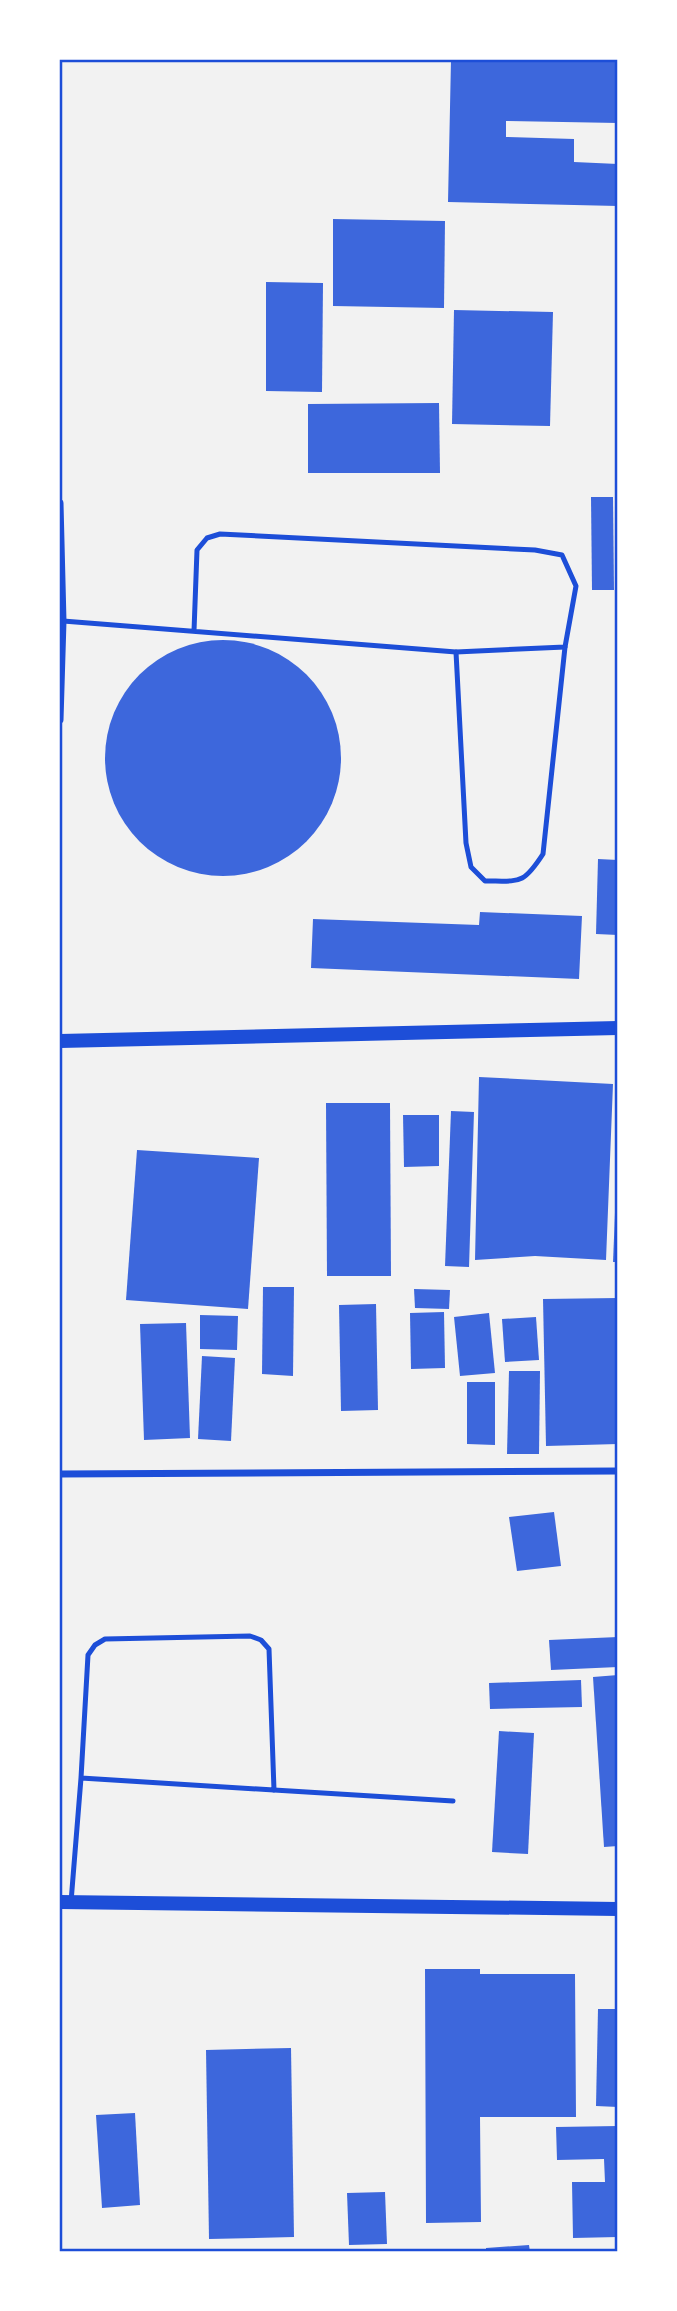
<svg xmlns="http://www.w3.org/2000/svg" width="677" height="2311" viewBox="0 0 677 2311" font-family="Cabin,sans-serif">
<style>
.building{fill:#3d67dc}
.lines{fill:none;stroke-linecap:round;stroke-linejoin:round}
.service{stroke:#1d4ed8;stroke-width:5}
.minor{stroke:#1d4ed8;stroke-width:7}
.secondary{stroke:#1d4ed8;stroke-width:14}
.neatline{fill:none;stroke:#1d4ed8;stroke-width:2.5}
</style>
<rect width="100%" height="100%" fill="#f2f2f2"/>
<g class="building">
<path d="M451,60H618V123L506,121V137L574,139V162L618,164V206L448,202Z"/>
<path d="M333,219L445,221L444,308L333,306Z"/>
<path d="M266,282L323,283L322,392L266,391Z"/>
<path d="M454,310L553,312L550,426L452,424Z"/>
<path d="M439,403L440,473H308V404Z"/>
<path d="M591,497H613L614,590H592Z"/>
<circle cx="223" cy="758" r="118"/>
<path d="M598,859L618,860V935L596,934Z"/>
<path d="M480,912L582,916L579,979L311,968L313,919L479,925Z"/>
<path d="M479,1077L613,1084L606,1260L535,1256L475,1260Z"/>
<path d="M326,1103H390L391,1276H327Z"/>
<path d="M451,1111L474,1112L469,1267L445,1266Z"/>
<path d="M403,1115H439V1166L404,1167Z"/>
<path d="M137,1150L259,1158L248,1309L126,1300Z"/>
<path d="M615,1213L618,1214V1262H613Z"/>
<path d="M263,1287H294L293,1376L262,1374Z"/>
<path d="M414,1289L450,1290L449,1309L415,1308Z"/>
<path d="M618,1298V1444L546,1446L543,1299Z"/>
<path d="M376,1304L378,1410L341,1411L339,1305Z"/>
<path d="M444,1312L445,1368L411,1369L410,1313Z"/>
<path d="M489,1313L495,1373L460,1376L454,1317Z"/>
<path d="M200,1315L238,1316L237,1350L200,1349Z"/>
<path d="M536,1317L539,1360L505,1362L502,1319Z"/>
<path d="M186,1323L190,1438L144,1440L140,1324Z"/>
<path d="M202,1356L235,1358L231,1441L198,1439Z"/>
<path d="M509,1371H540L539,1454H507Z"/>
<path d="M467,1382H495V1445L467,1444Z"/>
<path d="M554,1512L561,1566L517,1571L509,1517Z"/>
<path d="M618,1637V1667L551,1670L549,1640Z"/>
<path d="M618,1675V1846L604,1847L593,1677Z"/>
<path d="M581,1680L582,1707L490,1709L489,1683Z"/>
<path d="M499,1731L534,1733L528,1854L492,1852Z"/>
<path d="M425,1969H480V1974H575L576,2117H480L481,2222L426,2223Z"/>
<path d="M598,2009H618V2107L596,2106Z"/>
<path d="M291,2048L294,2237L209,2239L206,2050Z"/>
<path d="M135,2113L140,2205L102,2208L96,2115Z"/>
<path d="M618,2126V2237L573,2238L572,2182H605L604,2159L557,2160L556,2127Z"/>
<path d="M385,2192L387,2244L349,2245L347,2193Z"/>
<path d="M529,2245L530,2252H486V2248Z"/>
</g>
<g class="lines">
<g class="service">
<path d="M63,621L456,652L565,647L576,586L562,555L535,550L220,534L207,538L197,550L194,631"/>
<path d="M456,652L466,843L471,867L485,881C520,881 523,885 543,854L565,647"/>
<path d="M274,1790L453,1801"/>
<path d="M71,1902L81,1778L88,1655L95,1645L105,1639L250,1636L261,1640L269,1649L274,1790L81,1778"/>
</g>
<g class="minor">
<path d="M60,503L63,621L60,720"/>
<path d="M60,1474L618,1471"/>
</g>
<g class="secondary">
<path d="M60,1041L618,1028"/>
<path d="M60,1902L618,1909"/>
</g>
</g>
<rect width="677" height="2311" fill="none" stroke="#ffffff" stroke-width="122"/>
<rect x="61" y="61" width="555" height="2189" class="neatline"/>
</svg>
